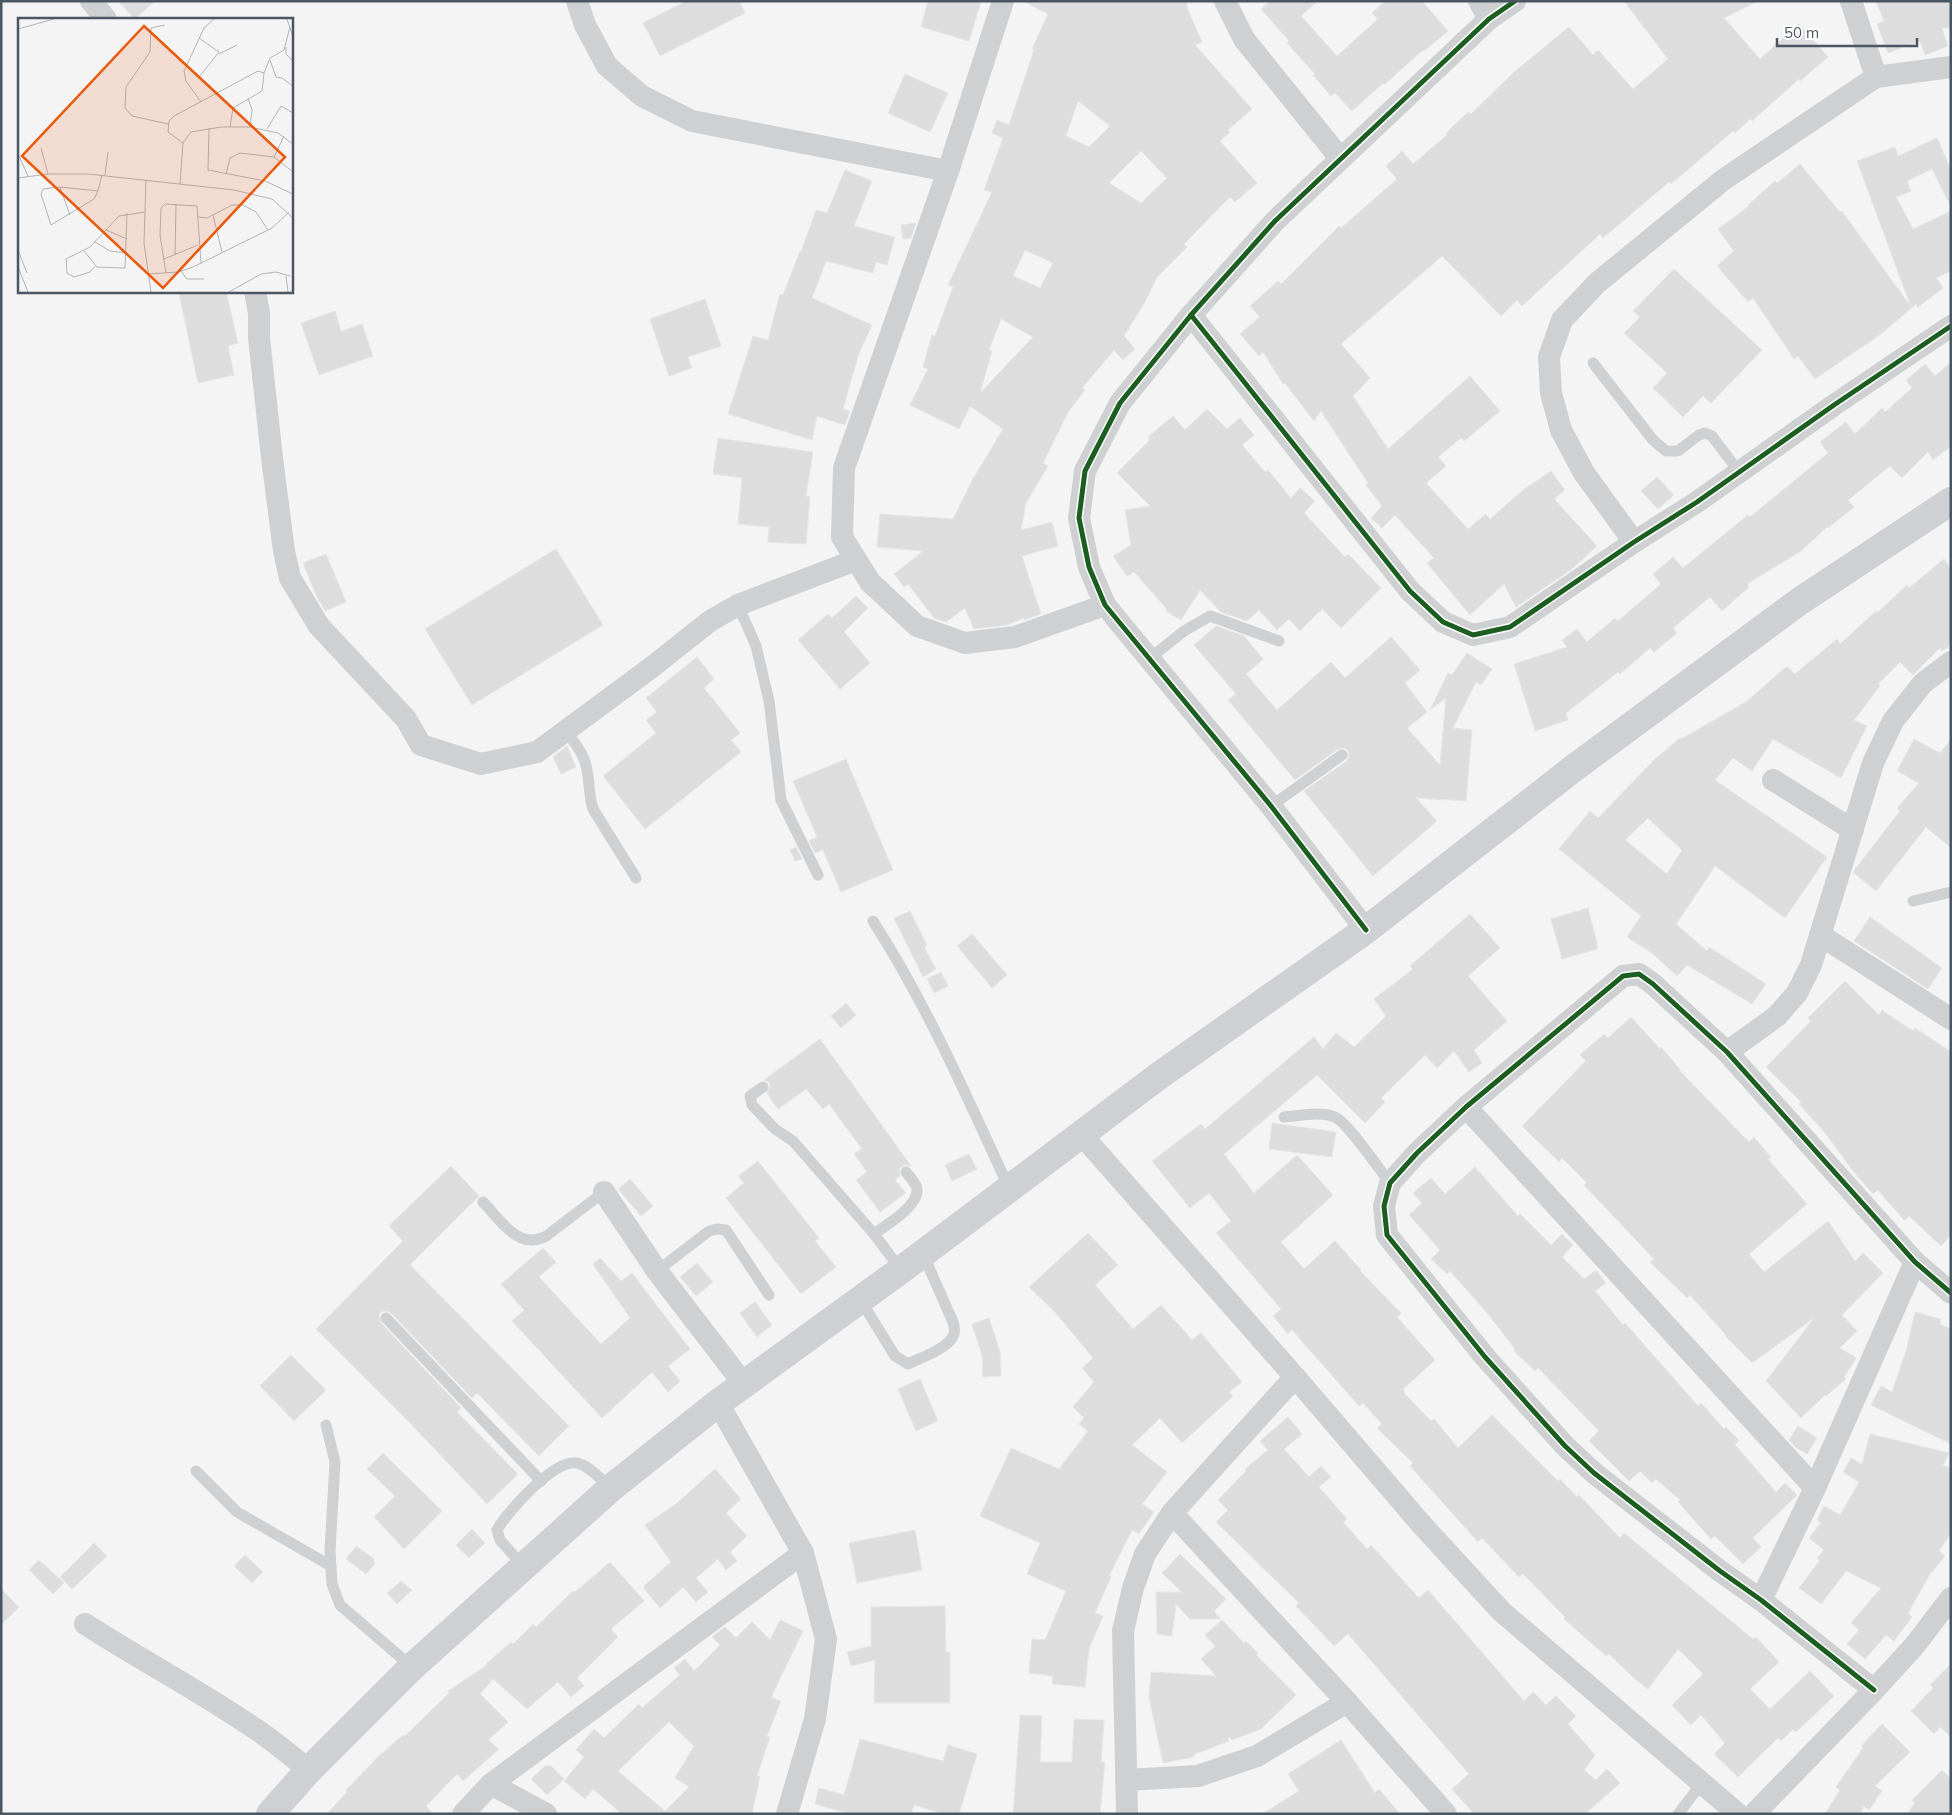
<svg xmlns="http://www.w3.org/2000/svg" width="1952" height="1815" viewBox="0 0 1952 1815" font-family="Mulish,sans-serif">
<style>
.building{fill:#ddddde;stroke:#e5e6e7;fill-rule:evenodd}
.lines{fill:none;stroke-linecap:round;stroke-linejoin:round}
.service{stroke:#ced0d2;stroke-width:11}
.minor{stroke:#ced0d2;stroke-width:22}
.secondary{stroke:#ced0d4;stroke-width:28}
.cycleway-casing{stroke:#fff;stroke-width:8}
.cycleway{stroke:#1b5e20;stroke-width:5}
.inset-road{fill:none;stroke:#b0b5b9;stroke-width:1}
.view{fill:#e8590c;fill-opacity:0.15;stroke:#e8590c;stroke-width:2.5}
.inset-edge{fill:none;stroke:#4a5661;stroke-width:2.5}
</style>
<rect width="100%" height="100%" fill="#f4f4f4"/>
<g class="building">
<path d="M118,1H155L135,19Z"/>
<path d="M686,1H739L745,13L660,56L643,23Z"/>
<path d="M928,1H981L969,41L921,27Z"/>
<path d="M1023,1H1187V8L1202,42L1195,45L1252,109L1228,130L1230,132L1220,141L1257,183L1235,202L1230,197L1184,244L1187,247L1157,277L1145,302L1124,336L1135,349L1123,360L1114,350L1082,388L1085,390L1068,412L1043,463L1048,466L1026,503L1021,530L1052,522L1058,546L1022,556L1041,614L1024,620V618L1007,625L974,629L965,608L946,622L934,618L908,584L904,587L894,574L923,551L877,547L880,514L953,519L973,479L1003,429L970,406L959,429L910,405L928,369L923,367L932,335L935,336L953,287L948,285L992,192L984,190L1003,138L992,133L997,120L1009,125L1034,50L1032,49L1048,14ZM1078,101L1110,126L1089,147L1066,136ZM1141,151L1167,178L1141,203L1109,183ZM1025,250L1053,263L1040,288L1013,276ZM1001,319L1033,337L980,393L992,351L989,350Z"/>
<path d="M1270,1H1318L1301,16L1337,56L1378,19L1372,13L1385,1H1422L1448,31L1424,51L1423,50L1385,84L1383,83L1352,111L1335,93L1331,96L1313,75L1315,74L1287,43L1289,41L1261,9Z"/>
<path d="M1624,1H1758L1724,18L1760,59L1799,24L1828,57L1800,81L1799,79L1752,121L1750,119L1735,133L1733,131L1671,184L1669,182L1603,238L1600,234L1522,306L1517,300L1501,316L1442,256L1341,344L1370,378L1353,396L1388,449L1470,376L1500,411L1464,441L1461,438L1438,457L1446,466L1426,483L1468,529L1486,514L1490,519L1523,490L1551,471L1565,490L1554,499L1597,546L1572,569L1516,607L1504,584L1470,615L1427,563L1434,558L1395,515L1382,528L1371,518L1382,506L1366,485L1368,483L1321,411L1314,421L1285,383L1283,384L1263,352L1259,356L1240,334L1260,317L1250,306L1278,281L1281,284L1339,226L1341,228L1397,179L1386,166L1402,151L1413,164L1447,135L1446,133L1468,112L1471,114L1514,72L1569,27L1593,55L1598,50L1633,89L1668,59Z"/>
<path d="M1876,1H1951V28H1942L1948,46L1925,55L1920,41L1888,53L1877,24L1884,21Z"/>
<path d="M905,74L948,93L930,132L888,113Z"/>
<path d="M1937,138L1951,170V207L1932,169L1907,181L1911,191L1896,197L1913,229L1951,211V271L1936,278L1943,288L1918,307L1916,304L1881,334L1815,379L1798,356L1794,359L1753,298L1748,302L1717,266L1734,251L1718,229L1749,206L1748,205L1775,181L1777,183L1800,164L1840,212L1842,211L1911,307L1857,161L1895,147L1898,156Z"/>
<path d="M845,170L872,181L854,226L895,237L887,265L876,262L873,273L826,261L812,298L872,325L859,353L843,409L850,411L845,425L817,416L812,440L728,414L753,336L768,340L780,294L783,295L800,251L801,252L816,210L827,213Z"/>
<path d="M916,223L911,238L903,239L901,225Z"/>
<path d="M1674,269L1762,350L1711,403L1703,396L1683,417L1653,388L1667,373L1624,333L1640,317L1633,311Z"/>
<path d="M188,291H226L238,343L228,346L234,375L198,383L179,293Z"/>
<path d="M705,299L721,346L688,357L692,368L669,376L650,319Z"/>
<path d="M335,311L341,331L362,324L373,356L319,375L301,323Z"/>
<path d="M1951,362V446L1933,460L1928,452L1902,478L1890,466L1848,500L1854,507L1828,528L1827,527L1801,551L1747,584L1749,587L1722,611L1710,597L1673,628L1677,633L1654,652L1650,648L1620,674L1618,672L1566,713L1568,720L1535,731L1514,664L1567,647L1562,640L1577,629L1587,642L1615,618L1618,621L1661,584L1653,574L1673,557L1683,568L1748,515L1750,517L1828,453L1820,442L1846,422L1855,434L1882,408L1885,412L1912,388L1906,380L1925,364L1935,376Z"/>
<path d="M1207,409L1227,429L1240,418L1254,435L1242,445L1265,472L1268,470L1291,498L1300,488L1315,501L1304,513L1345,557L1348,554L1381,588L1341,628L1322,609L1300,631L1289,619L1277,630L1259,610L1247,621L1221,612L1200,590L1181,620L1166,611L1167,609L1134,572L1127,576L1113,556L1131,545L1125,510L1150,506L1117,473L1150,440L1148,437L1173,416L1185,430Z"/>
<path d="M718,438L813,452L806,496L810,497L806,544L768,542L769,527L738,524L742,478L713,474Z"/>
<path d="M1657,477L1674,495L1658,509L1641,491Z"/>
<path d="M556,549L603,625L472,705L425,629Z"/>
<path d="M326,554L346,602L325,611L317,597L303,563Z"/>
<path d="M1944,559L1951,568V645L1942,651L1940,648L1913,675L1900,662L1878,684L1880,686L1854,720L1867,726L1841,778L1773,739L1752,771L1733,758L1715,780L1827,857L1785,918L1715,866L1676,924L1707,951L1709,947L1766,984L1752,1004L1687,965L1677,976L1652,953L1627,937L1641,916L1559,849L1590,811L1598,818L1655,759L1680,738L1681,739L1746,702L1787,666L1795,674L1837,639L1840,644L1876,611L1877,613L1907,585L1909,588ZM1648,818L1682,850L1667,874L1625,840Z"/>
<path d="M856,596L868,608L844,632L870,663L840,689L798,640L828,614L832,618Z"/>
<path d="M1216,626L1244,636L1263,659L1246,674L1277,710L1331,662L1345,678L1391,637L1420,670L1405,683L1427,712L1407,728L1440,765L1446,698L1430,710L1448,673L1452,675L1467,653L1492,669L1481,685L1476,682L1453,728L1472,730L1466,801L1416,798L1437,821L1373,876L1304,791L1347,761L1349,755L1348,751L1345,748L1338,749L1295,780L1228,700L1236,694L1194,645Z"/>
<path d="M697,657L714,679L704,688L740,733L731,740L741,752L645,829L603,776L656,733L646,720L657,712L646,698Z"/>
<path d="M1914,739L1940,753L1951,740V848L1926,827L1876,891L1853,872L1900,811L1897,808L1919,783L1897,771Z"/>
<path d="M567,746L576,767L561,774L553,757Z"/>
<path d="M846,759L893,870L841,892L823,850L815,853L809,841L817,837L793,781Z"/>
<path d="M796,847L802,859L795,861L790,850Z"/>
<path d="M1588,908L1597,943V949L1562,959L1551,919Z"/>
<path d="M910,911L927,945L924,947L936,969L923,977L894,918Z"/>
<path d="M1470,914L1500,948L1468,976L1507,1021L1474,1050L1482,1063L1469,1072L1454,1051L1437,1068L1425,1055L1381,1098L1385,1102L1365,1123L1317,1075L1224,1154L1254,1193L1297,1155L1333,1195L1281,1242L1304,1269L1335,1241L1361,1270L1360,1271L1401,1313L1397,1317L1435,1360L1403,1389L1405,1392L1404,1393L1431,1421L1434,1419L1458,1448L1492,1415L1558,1481L1560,1479L1577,1497L1579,1495L1620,1538L1624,1533L1753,1639L1756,1637L1779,1662L1750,1689L1770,1709L1810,1671L1834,1696L1796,1732L1793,1729L1781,1741L1778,1738L1738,1777L1714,1754L1725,1743L1701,1715L1691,1725L1672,1705L1703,1674L1678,1649L1648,1689L1635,1679L1609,1654L1606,1656L1564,1619L1565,1617L1523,1574L1519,1577L1482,1538L1478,1542L1410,1466L1413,1463L1377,1428L1382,1424L1363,1403L1359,1406L1292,1330L1288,1334L1273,1316L1281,1309L1216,1233L1231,1221L1209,1193L1190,1208L1152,1161L1201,1124L1205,1129L1314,1037L1323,1049L1336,1033L1354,1047L1386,1016L1374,999L1413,969L1410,966Z"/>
<path d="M1870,917L1942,968L1928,989L1854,941Z"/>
<path d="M972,934L1007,975L992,988L957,946Z"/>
<path d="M941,972L948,986L934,993L927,979Z"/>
<path d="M1845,981L1879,1015L1882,1010L1913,1031L1915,1028L1951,1052V1235L1941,1246L1909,1216L1904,1220L1878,1190L1873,1194L1853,1171L1825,1133L1799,1104L1801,1102L1766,1067L1811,1021L1808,1018Z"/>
<path d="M846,1003L856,1015L841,1028L831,1016Z"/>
<path d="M1631,1017L1660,1049L1661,1047L1680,1069L1679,1070L1749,1142L1754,1137L1771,1157L1768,1159L1807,1204L1749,1254L1764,1272L1828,1221L1855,1261L1863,1253L1883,1273L1842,1315L1857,1331L1840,1348L1856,1358L1844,1377L1846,1379L1826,1396L1825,1395L1801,1418L1766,1381L1814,1318L1752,1363L1725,1336L1726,1335L1690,1295L1687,1298L1650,1262L1654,1259L1584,1185L1587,1183L1562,1158L1559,1162L1522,1126L1586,1061L1580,1055L1604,1034L1608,1038Z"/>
<path d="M820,1039L911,1166L905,1165L901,1167L899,1170L900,1176L895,1180L906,1193L880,1212L856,1180L867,1172L854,1154L862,1149L829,1104L823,1109L806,1089L778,1109L767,1093L770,1086L769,1082L764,1080Z"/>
<path d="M1272,1123L1336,1132L1332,1157L1269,1149Z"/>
<path d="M969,1154L977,1169L952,1181L945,1165Z"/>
<path d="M758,1161L819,1238L815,1241L836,1267L801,1294L726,1198L744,1183L738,1176Z"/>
<path d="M451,1166L479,1196L410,1265L569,1426L539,1456L477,1393L472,1398L391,1313L388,1311L381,1312L379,1316L381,1323L461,1408L457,1412L518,1474L487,1504L410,1423L316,1329L403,1241L389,1226Z"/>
<path d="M1475,1167L1518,1216L1520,1214L1551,1245L1562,1234L1573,1245L1562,1257L1584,1279L1596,1270L1606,1283L1595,1291L1623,1325L1625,1323L1698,1406L1701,1403L1724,1429L1726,1427L1739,1440L1735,1445L1776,1492L1785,1483L1797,1495L1753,1538L1761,1547L1743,1564L1715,1536L1711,1539L1678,1502L1680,1500L1656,1479L1652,1483L1640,1471L1629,1481L1589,1441L1599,1431L1538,1368L1535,1371L1514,1351L1515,1349L1488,1314L1450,1271L1447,1274L1431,1259L1440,1250L1409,1215L1422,1203L1413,1193L1431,1178L1445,1194Z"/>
<path d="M630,1179L653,1206L641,1216L618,1189Z"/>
<path d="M1088,1233L1118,1265L1095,1285L1133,1329L1161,1305L1192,1340L1201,1333L1242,1382L1229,1392L1233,1396L1182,1443L1160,1418L1132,1445L1167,1472L1142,1504L1154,1512L1139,1534L1132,1530L1109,1576L1111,1577L1095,1613L1103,1616L1089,1649L1085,1687L1052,1684L1053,1676L1029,1673L1032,1639L1045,1640L1066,1591L1027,1574L1040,1543L980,1516L1011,1448L1059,1469L1088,1431L1079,1424L1084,1418L1073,1407L1094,1382L1082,1368L1093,1358L1055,1312L1029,1287Z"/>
<path d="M543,1248L556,1262L539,1277L601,1344L630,1318L593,1264L600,1258L621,1281L632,1273L690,1349L668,1366L680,1381L668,1392L652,1372L602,1418L512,1321L524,1310L501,1284Z"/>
<path d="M697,1263L713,1282L696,1296L680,1277Z"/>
<path d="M755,1302L772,1325L757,1337L740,1313Z"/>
<path d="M1915,1312L1941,1319L1940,1324L1951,1329V1444L1871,1405L1881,1386L1892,1392L1906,1351Z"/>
<path d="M989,1318L1000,1352L1001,1376L983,1377L982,1355L972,1324Z"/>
<path d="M291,1355L326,1390L294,1421L260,1386Z"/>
<path d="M920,1379L938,1421L916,1431L898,1389Z"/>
<path d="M1288,1417L1302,1434L1284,1449L1309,1477L1321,1466L1331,1477L1319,1487L1347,1519L1343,1522L1367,1549L1371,1545L1419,1598L1428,1590L1524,1701L1533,1692L1546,1705L1556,1696L1576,1716L1568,1724L1595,1755L1584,1770L1596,1780L1607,1769L1620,1783L1585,1814H1474L1452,1789L1469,1774L1348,1634L1334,1646L1296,1606L1299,1603L1216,1522L1228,1510L1218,1500L1246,1471L1245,1469L1268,1450L1260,1441Z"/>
<path d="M1798,1426L1817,1438L1807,1454L1795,1447L1789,1440Z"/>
<path d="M1870,1434L1949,1453L1943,1465L1951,1468V1533L1939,1551L1945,1556L1930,1574L1908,1613L1912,1617L1894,1641L1886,1635L1865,1659L1847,1644L1859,1630L1851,1623L1881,1588L1846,1571L1821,1604L1799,1588L1820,1560L1817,1558L1824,1550L1809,1538L1821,1523L1817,1520L1824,1506L1840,1515L1859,1482L1843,1472L1851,1458L1862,1464Z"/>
<path d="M383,1453L442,1511L404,1549L374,1517L395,1496L367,1469Z"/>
<path d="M715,1469L741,1499L726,1513L747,1536L730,1552L737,1561L726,1570L718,1559L696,1578L708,1592L696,1602L683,1587L660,1608L643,1587L671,1562L645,1525L676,1504Z"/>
<path d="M472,1529L485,1543L469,1558L456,1545Z"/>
<path d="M915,1530L922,1570L857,1583L849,1543Z"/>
<path d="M94,1543L107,1556L72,1589L60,1577Z"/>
<path d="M356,1546L374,1559V1565L366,1574L346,1559Z"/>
<path d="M1180,1554L1226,1599L1214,1611L1221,1619H1190L1176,1604L1172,1636L1157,1634L1156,1592H1182L1162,1573Z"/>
<path d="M245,1555L263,1572L252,1583L234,1566Z"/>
<path d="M39,1560L64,1583L53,1594L29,1570Z"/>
<path d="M610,1562L644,1601L611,1629L618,1637L577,1678L584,1686L571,1697L558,1682L527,1709L493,1679L480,1694L508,1722L488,1740L499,1749L463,1781L457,1774L426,1806L433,1814H327L347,1792L346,1790L379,1756L403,1735L405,1736L449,1693L448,1691L487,1665L486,1664L511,1642L513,1644L533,1624L536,1627L573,1591L575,1592Z"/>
<path d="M401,1581L412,1590L397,1604L387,1593Z"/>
<path d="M1,1589L19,1607L1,1625Z"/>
<path d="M945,1606L946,1652H950V1703H874L875,1660L851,1666L847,1652L871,1646V1607Z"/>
<path d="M780,1620L803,1631L771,1697L781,1701L767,1736L770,1737L757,1776H760L752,1814H622L593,1789L585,1799L564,1781L584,1757L576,1750L594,1729L604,1738L639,1704L642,1708L680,1675L674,1668L685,1659L694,1671L720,1645L712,1637L714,1635L725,1627L736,1638L752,1622L770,1640ZM669,1722L694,1746L675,1778L689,1787L665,1811L618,1771Z"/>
<path d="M1222,1620L1244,1643L1246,1641L1258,1653L1256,1655L1296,1695L1261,1729L1232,1740L1230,1738H1228L1229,1741L1193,1755L1194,1757L1163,1763L1149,1697L1151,1672L1216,1676L1201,1659L1215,1646L1205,1635Z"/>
<path d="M1951,1664V1737L1940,1727L1934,1734L1911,1711L1933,1688L1930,1685Z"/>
<path d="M1020,1715L1042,1716L1040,1762H1072L1074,1719L1104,1720L1101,1762H1105L1100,1814H1013Z"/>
<path d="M1882,1724L1910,1752L1875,1786L1882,1791L1869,1810L1864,1806L1860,1814H1825L1840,1790L1836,1787L1863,1748L1861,1746Z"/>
<path d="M860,1739L943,1761L948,1745L977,1754L959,1814H943L914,1805L911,1814H850L815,1804L819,1788L844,1795Z"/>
<path d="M1341,1740L1375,1793L1379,1789L1400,1814H1262L1299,1791L1288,1774Z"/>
<path d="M545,1766H551L564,1779L547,1795L531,1779Z"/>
<path d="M1942,1770L1951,1779V1814H1907L1915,1803L1912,1800Z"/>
</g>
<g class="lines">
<g class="service">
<path d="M1593,363L1653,440L1666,451H1678L1699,435L1705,433L1712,436L1739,472"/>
<path d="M738,605L756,646L769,701L781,800L818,875"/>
<path d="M1149,659L1184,631L1210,616L1279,641"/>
<path d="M567,732C573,741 582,751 585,762C590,777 588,793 593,809L636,878"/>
<path d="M1271,806L1342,755"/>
<path d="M1913,901L1951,892"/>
<path d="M873,921C927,1005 967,1097 1009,1188"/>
<path d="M763,1087L750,1096L752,1105L775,1129L793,1141L874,1234L901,1270"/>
<path d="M1284,1117C1299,1116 1320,1111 1335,1117C1348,1123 1379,1169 1390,1183"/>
<path d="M483,1202C495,1214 513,1242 533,1240C537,1240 541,1238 545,1237L604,1192"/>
<path d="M874,1234C886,1225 919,1206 917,1189C916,1183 910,1177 906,1172"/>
<path d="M657,1271L709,1231L717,1229L726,1230L769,1295"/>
<path d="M860,1299L895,1356L908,1364C920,1358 950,1348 954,1334C955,1330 954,1325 953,1322L923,1254"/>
<path d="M386,1318L541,1481"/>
<path d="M326,1425L335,1462L330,1551L332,1584L340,1605L412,1667"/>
<path d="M196,1471L237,1512L331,1566"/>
<path d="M523,1566L500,1540L497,1530C507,1512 554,1459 577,1463C589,1465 602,1481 611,1488"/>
<path d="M1678,1814L1702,1783"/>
</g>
<g class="minor">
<path d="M91,1L106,19"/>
<path d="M577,1L585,25L607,66L642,96L692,121L948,171"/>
<path d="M1003,1L948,171L844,468L842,537L870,582L917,626L965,643L1015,637L1105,605"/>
<path d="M1225,1L1244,39L1340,158"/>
<path d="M1479,1L1489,19"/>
<path d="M1851,1L1876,77"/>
<path d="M255,291L259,313V338L272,458L284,551L290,578L319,626L406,719L421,745L481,764L537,752L652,667L710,621L738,605L856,560"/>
<path d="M1191,315L1410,591L1443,622L1473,635L1510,627L1634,542L1697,502L1834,405L1951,326"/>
<path d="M1634,542L1584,473L1561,430L1551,393L1549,357L1562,320L1597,283L1723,180L1876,77L1951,67"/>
<path d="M1773,780L1853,830"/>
<path d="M1366,930L1271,806L1105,605L1089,567L1079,518L1085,471L1120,403L1191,315L1275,221L1489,19L1515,1"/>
<path d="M1820,935L1951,1019"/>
<path d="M1727,1052L1777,1016L1797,993L1811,965L1873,763L1893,721L1923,683L1951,662"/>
<path d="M1466,1107L1815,1488"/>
<path d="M1081,1134L1295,1377L1422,1525L1502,1612L1738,1814"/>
<path d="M604,1192L657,1271L743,1383"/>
<path d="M718,1403L803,1553L826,1639L815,1719L787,1814"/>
<path d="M1172,1513L1347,1702L1446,1814"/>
<path d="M1761,1600L1815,1488L1915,1262"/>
<path d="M85,1624C141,1660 200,1691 254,1728C273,1740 291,1756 309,1770"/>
<path d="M1874,1690L1761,1600L1720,1571L1594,1473L1565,1446L1485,1357L1387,1235L1384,1206L1390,1183L1417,1153L1466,1107L1623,976L1639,974L1653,984L1727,1052L1915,1262L1951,1293"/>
<path d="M1126,1780L1198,1776L1257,1756L1347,1702"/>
<path d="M491,1784L546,1814"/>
<path d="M463,1814L491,1784L803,1553"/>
<path d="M1127,1814L1123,1631L1133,1588L1145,1554L1172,1513L1295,1377"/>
<path d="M1754,1814L1874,1690L1915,1645L1951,1598"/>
</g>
<path class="secondary" d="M270,1814L309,1770L412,1667L611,1488L718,1403L901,1270L1160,1075L1366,930L1574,768L1800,601L1951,501"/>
<defs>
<g id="cycleway">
<path d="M1191,315L1410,591L1443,622L1473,635L1510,627L1634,542L1697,502L1834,405L1951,326"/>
<path d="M1366,930L1271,806L1105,605L1089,567L1079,518L1085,471L1120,403L1191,315L1275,221L1489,19L1515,1"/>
<path d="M1874,1690L1761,1600L1720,1571L1594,1473L1565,1446L1485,1357L1387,1235L1384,1206L1390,1183L1417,1153L1466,1107L1623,976L1639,974L1653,984L1727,1052L1915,1262L1951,1293"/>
</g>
</defs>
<use href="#cycleway" class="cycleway-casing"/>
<use href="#cycleway" class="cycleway"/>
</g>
<g transform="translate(18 18)">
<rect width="275" height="275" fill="#f4f4f4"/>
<path class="inset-road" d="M269,1L275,19M147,7L133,10L132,34L108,69L107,90L114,98L150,106M0,11L36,1M181,20L201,34L182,58M268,29V36L275,43M201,36L219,27M252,42L258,59L264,60L275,68M246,55L252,40L266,32L272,9M230,80L234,92L232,109M183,84L168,63L166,53L186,10L196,1M191,110L190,152L247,163L275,176M249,111L263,88L275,95M165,125L150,114L151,103L156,98L240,53L246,55L244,73L215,90L212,109M23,130L30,156M1,138L10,158M256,139L266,118M208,156L212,140L222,135L256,139L275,154M87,157L90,134M0,160L30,156H70L216,172L254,181L275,200M128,162L126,225L133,274M162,166L165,125L173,114L203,109H232L260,115L275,126M42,169L52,197M80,173L42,169L25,171L23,176L33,207L76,181L80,173L84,157M195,197L204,234M180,199L189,200L214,187H225L238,194L250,212M88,212L109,221M77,224L92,233L109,235M0,232L9,255M66,233L79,249L107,250L109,195M157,237L158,186M146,241L180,227M77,248L72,254L56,259L49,255L48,241L72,229L101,198L127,194M0,249L10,274M163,253L169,261H186M148,255L142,217L143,190L147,186L179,188L183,245M130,256L160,254L175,249L254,210L271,194M268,258L270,274M211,274L243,256L258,254L272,258"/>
<path class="view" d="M126,8L267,139L145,270L4,138Z"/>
<rect width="275" height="275" class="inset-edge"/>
</g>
<rect width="1952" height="1815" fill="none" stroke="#4a5661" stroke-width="5"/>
<path d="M1777 38v8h140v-8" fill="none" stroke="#4a5661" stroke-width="2.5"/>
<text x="1784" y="38" font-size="15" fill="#4a5661" stroke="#ffffff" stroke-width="4" paint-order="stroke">50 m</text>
</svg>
